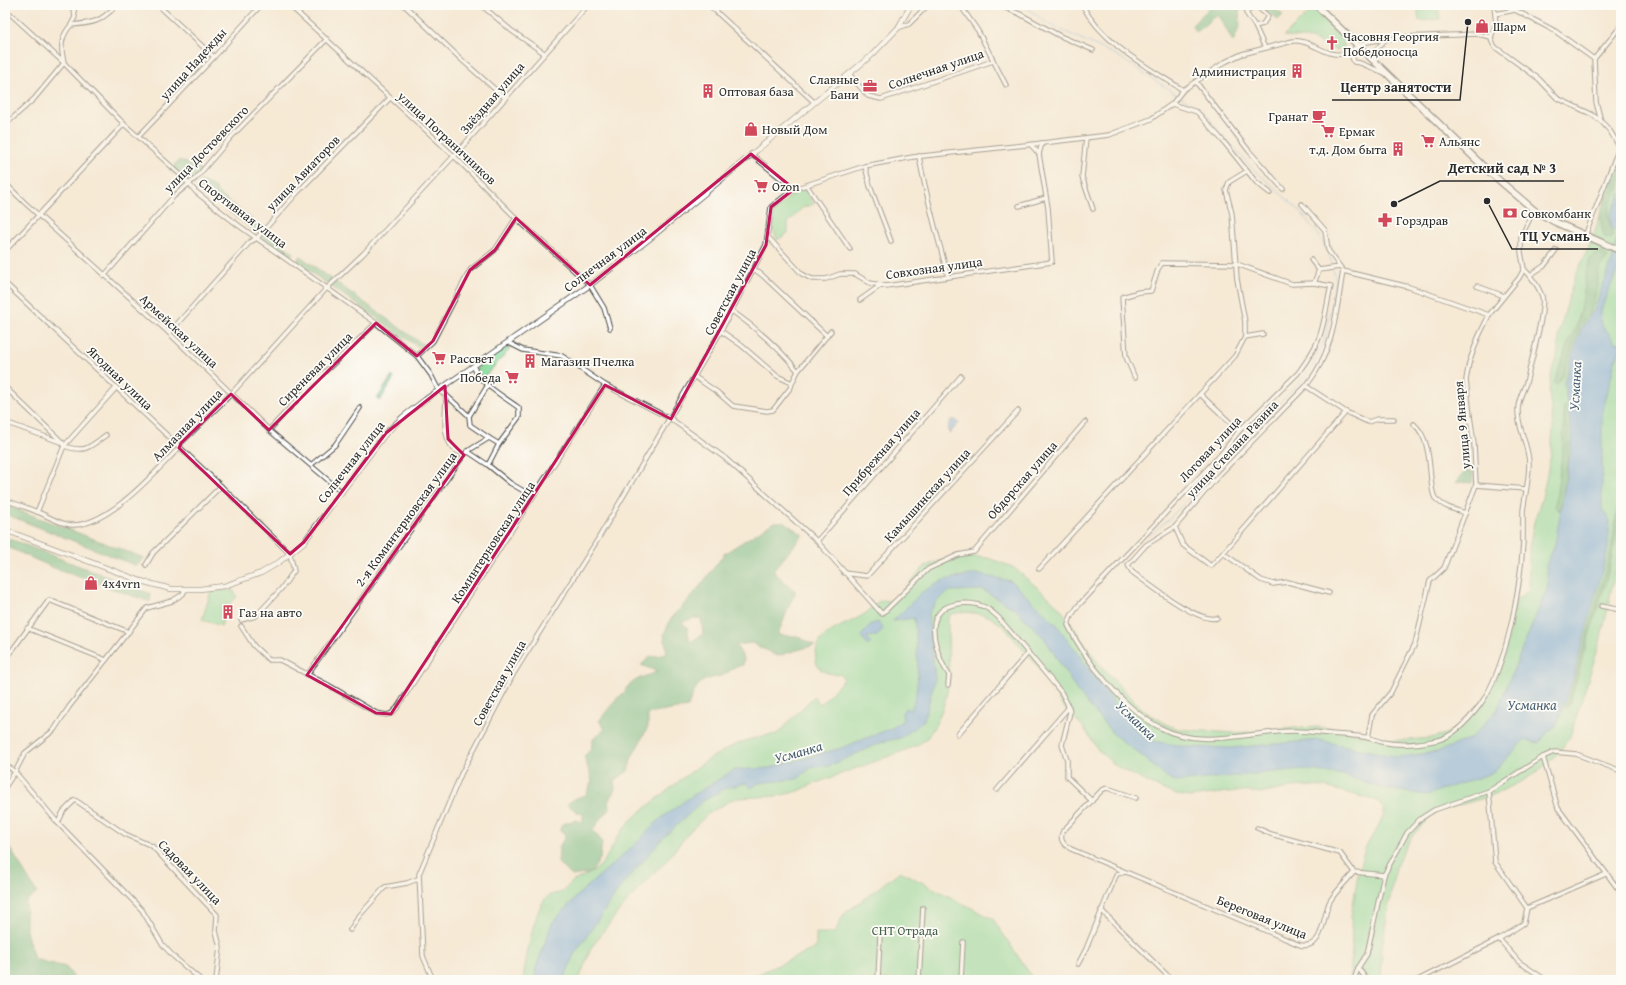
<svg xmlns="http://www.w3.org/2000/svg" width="1626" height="985" viewBox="0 0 1626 985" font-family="'Gentium Book Plus',serif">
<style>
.green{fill:#88dc9e;stroke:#5a8464}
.forest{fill:#6ebc85;stroke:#4c7458;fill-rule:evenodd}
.water{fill:#6da8dd;stroke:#4c6a84}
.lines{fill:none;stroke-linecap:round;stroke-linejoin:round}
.stream{stroke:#6da8dd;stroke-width:1}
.minor-casing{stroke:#494845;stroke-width:5.5}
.tertiary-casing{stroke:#494845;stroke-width:6}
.secondary-casing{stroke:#494845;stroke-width:8}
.minor{stroke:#fff;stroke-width:3.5}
.tertiary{stroke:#fff;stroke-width:4.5}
.secondary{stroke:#fff;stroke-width:5.5}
.marked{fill:none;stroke:#c2185b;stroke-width:3;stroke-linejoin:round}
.labels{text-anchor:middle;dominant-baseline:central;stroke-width:3.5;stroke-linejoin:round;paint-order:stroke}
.poi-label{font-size:13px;fill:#2b2b2b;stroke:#fdfcf7;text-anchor:start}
.street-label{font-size:13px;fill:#2b2b2b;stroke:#fdfcf7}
.park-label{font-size:13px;fill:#47604e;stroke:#fdfcf7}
.water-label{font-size:14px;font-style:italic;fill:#455d72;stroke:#fdfcf7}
.leader{fill:none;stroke:#2b2b2b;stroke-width:1.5}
.callout-dot{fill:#2b2b2b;stroke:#fdfcf7;stroke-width:1.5}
.callout-label{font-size:14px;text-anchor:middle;font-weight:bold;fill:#2b2b2b;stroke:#fdfcf7;stroke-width:3.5;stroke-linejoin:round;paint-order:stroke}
</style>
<rect width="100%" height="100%" fill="#fdfcf7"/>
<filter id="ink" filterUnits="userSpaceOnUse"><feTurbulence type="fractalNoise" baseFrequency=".025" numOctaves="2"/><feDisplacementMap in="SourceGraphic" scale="8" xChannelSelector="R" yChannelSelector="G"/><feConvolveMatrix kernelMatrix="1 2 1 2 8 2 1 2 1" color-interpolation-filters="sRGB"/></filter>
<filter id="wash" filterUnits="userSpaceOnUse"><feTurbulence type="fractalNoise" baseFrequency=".012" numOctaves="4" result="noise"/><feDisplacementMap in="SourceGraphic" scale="16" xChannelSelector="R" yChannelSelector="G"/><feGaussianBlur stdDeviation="0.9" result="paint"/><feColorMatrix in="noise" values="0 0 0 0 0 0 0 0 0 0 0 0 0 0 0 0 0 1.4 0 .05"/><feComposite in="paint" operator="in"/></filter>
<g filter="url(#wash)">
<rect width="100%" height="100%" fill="#f6ead6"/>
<g class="green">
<path d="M1396,5H1438L1440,19L1419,21L1417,7L1396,8Z"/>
<path d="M1313,9H1316L1345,37L1344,47L1337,50L1311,39L1284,36Z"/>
<path d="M1621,152V523L1617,560L1608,608L1600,642L1570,737L1558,753L1546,765L1523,781L1488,797L1438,811L1430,817L1413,835L1398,861L1393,880L1382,947L1381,980H1350L1352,948L1351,917L1358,873L1365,848L1379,825L1384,814V809L1378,801L1325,787L1304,786L1292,787L1265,793L1237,791L1190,797L1177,795L1166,791L1130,774L1116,766L1098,750L1083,727L1062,706L1046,676L1002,625L990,617L980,614L963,612L951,614L948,620L949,676L947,692L944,705L937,722L928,737L918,745L903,751L811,785L799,791L778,796L738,798L731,800L708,814L690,831L666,861L639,889L619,911L591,948L579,980H523C525,962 533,918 542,904C548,892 552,896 561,892C566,890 568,885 572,882C581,876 591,875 599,867C609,857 614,839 625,827C635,814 649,806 662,795C696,767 731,738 777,734L813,697L821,704L844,679L840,674C825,675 813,669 816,652C817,645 820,640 825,636C837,626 853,622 866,613C871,609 876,601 883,600C886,600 890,602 892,602L925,566L940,561L966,556L988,558L1013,567L1051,599L1060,608L1103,669L1146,712L1168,725L1178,729L1234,733L1295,728L1319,727L1363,734L1385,740H1408L1431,738L1445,734L1463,724L1476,710L1495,680L1504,658L1516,600L1528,591L1529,588V548L1534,522L1542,498L1551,454L1553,428L1549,391L1552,370L1558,352L1559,332L1574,279L1593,238L1615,166Z"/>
<path d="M804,189L814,204L802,208L788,223V233L777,240L773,230V212C782,202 791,195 804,189Z"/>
<path d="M507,347L510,349L484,377L479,374L477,368Z"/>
<path d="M233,590L237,597L223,610L222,626L202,620L211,591Z"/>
<path d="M900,871L993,919L1034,980H748L751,977L816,948V933H835L843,915Z"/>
</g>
<g class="forest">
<path d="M1212,5H1252L1250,7L1245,5L1239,8L1240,26L1233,42L1218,14L1196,32L1192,25Z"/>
<path d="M1258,5H1274L1275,9L1283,15L1278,20Z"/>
<path d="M179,160L200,169L201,174L188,182L169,170Z"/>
<path d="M1621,169V184L1610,204L1608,215L1613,236L1611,239L1605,237L1602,229L1600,212Z"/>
<path d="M200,180L216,188L217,192L294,253L289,257L196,187Z"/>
<path d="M1601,252L1607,256L1598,272V286L1593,304L1589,313L1580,325L1563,375L1557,384L1554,383L1568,343L1576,327L1584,294L1585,278L1590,259L1594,255Z"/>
<path d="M300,256L422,344L418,347L296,262Z"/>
<path d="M392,376L394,378L380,401L377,399Z"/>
<path d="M1564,406L1569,443L1564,493L1559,511L1555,507L1563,447Z"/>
<path d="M1466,471L1473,472L1472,483L1455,482Z"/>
<path d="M1621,484C1621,537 1604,589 1588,639C1582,660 1576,682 1570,703L1566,708L1611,551Z"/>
<path d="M5,505L144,558L137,566L5,514Z"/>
<path d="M774,522H784L803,535L773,571L796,592L790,603L778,635L796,636L815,645L777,656L752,643L736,645L744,659L743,665C732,668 732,670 723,675C717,678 706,678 702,682C694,687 691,699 688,707L648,714V727L632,757L628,771L614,781L615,789L608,802L610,809L601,818L593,830L602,842L600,859L591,873L572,876L558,863L559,847L565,837L564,833L560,830L562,824L576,820L583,823V814L577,812L567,804L576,798L586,795L592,781L584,756L591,749L593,739L605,729L599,721L616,699L624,693C628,680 646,676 658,672L641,665L650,657L667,654L664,634L671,619L697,590L725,553ZM694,618H701L703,634L690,642L687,627L682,622Z"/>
<path d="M5,537L151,594L150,602L54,568L5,546Z"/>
<path d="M5,840L37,893L26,901V931L34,959L66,967L76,980H5Z"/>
</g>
<g class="water">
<path d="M1621,193V263L1606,296L1601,311L1600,322L1616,343L1621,342V349L1615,361L1602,415V509L1610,521L1608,549L1573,678L1557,725L1547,733L1539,743L1524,740L1493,773L1426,795L1380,788L1344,775L1303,769L1176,782L1163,775L1147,760L1113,734L1077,691L1045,639L1015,609L983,590L949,591L937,601L928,614L935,679L924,720L901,738L885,741L829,766L812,767L797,779L758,783L752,788L746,783L726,788L703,801L664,837L622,885L573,956L564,980H536L535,971L552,923L581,892L632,847L660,819L693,795L734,770L769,768L841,748L892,728L903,720L902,712L906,708L910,710C923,691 916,641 914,618L893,621L922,592L944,580L975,574L1011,581L1056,624L1129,723L1147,740L1188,747L1231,748L1318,740L1398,757L1437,752L1471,738L1497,710L1548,586L1546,566L1555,544L1572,442L1564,382L1581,328L1594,310L1613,258L1618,233L1611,228L1610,215Z"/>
<path d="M951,420H956L959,423L950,433L947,430Z"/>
<path d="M879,622L883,629L877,636L867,637L871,643L868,646L861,636L871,624Z"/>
</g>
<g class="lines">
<g class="stream">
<path d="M1023,5L1048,24L1116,55L1176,94"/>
<path d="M1181,97L1202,111L1250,166L1299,210L1320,237L1332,263"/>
<path d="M1150,535L1170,518L1311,370L1326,335L1336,280L1333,270"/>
</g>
</g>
</g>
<g filter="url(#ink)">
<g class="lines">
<defs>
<g id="minor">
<path d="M68,5L74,10L75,17L71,25"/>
<path d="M158,5L214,57"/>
<path d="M289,5L454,156L516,218L590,285L604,308L610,328"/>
<path d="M404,5L463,61L506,99"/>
<path d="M481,5L512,31L544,53"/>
<path d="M709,5L814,102"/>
<path d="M716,5L717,12"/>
<path d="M960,5L978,31L1006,85"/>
<path d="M998,5L1020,14L1060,36L1093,50"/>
<path d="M1082,5C1104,45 1146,66 1183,90"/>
<path d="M1254,5L1246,13L1255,26L1265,48"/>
<path d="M5,9L64,63L124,124L182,176L196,192L238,225L376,323L417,356L431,375L439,391L446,395C446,411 441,435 453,448C456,451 460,453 464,455"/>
<path d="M1495,14L1515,10L1555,31L1594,59L1596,102L1601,121"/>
<path d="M1255,26L1263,24L1268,16L1255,5"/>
<path d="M898,28L909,24L928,5"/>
<path d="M1491,37L1492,42L1495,47L1539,79L1557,98L1591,114L1601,121L1610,131L1619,146"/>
<path d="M1491,37L1496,24L1494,5"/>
<path d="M1350,52L1354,62L1360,63L1387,74"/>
<path d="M1594,59L1621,26"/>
<path d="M1374,61V52L1385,40"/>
<path d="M64,62C60,47 61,36 71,25C95,23 100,22 117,5"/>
<path d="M849,74L868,96L881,99L993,61"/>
<path d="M1196,82L1249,151L1283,189"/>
<path d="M1172,104L1197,112L1223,141L1256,182L1270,193"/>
<path d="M5,125L34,99L64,63"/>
<path d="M139,136L214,57L261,5"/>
<path d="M1086,138L1082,177L1093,209"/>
<path d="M751,154L794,189"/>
<path d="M1039,154L1042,143"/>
<path d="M919,156C926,197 938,237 948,277"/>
<path d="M865,166L870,186L891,241"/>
<path d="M5,183L24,202L169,333L269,430L342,492"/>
<path d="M807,186L850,249"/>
<path d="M1019,206L1046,198"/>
<path d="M1585,236L1621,143"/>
<path d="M768,237L802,274L812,279H826L840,274H855L870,283L886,286L1052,262L1048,208L1039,154L1031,145"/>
<path d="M5,251L124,124"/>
<path d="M1311,260L1319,270"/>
<path d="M754,269L762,275L827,336"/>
<path d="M1343,271L1409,287L1489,315"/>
<path d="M1530,275L1544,266L1556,250"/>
<path d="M104,276L174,196L196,178L232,136L327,39"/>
<path d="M5,283L221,486L288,552L290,554L294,571L281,589L256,616L241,620"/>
<path d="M1314,283L1331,286C1327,303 1325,322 1319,338C1314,351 1306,362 1298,373L1239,431L1222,453L1078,606L1071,616L1068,625C1085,661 1125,710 1161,728C1203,750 1250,731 1294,731C1311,731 1328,734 1345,735C1353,736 1361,736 1369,738C1373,739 1378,741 1382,742C1400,746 1420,744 1438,740C1455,736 1470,718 1480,705C1507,667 1520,589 1523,543C1523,532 1523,521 1523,511C1525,495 1529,480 1529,464C1529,445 1517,428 1518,409C1518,400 1523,391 1526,383C1530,366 1546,310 1542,296C1538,286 1531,276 1524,269"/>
<path d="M1477,286L1504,296"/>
<path d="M860,300L881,285"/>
<path d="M732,311C756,328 779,348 798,371"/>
<path d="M721,331L741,345L777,376L792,383L798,371L831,331"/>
<path d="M169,333L250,242L257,238L297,193L390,98"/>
<path d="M1245,337L1263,334"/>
<path d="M509,343L523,350L562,356L605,385L671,419L725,458L817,541L882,614L928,569L958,555L974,552L1085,422"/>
<path d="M417,356L433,341L470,270L495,250L516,218"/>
<path d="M695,377L717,392L733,406L767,411L773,410L791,387L792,383"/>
<path d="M1135,378L1126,357L1122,297L1139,292L1151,291L1158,269L1162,263L1237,264L1292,284L1314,283L1319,270L1340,267"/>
<path d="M1306,386L1346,412L1368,422L1377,419H1394"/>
<path d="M5,387L62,442"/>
<path d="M1200,394L1239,431"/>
<path d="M446,395L469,416L470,425L489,438"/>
<path d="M469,416L488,385"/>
<path d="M5,422L63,443L64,446L37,512"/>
<path d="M1414,424C1429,438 1429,460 1431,480C1432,485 1432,493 1435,498C1443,507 1455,510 1466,513"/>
<path d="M269,430L311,385L376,323"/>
<path d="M106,435C88,448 86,453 64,446L116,388"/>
<path d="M467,451L488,465L510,483L527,493L537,492"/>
<path d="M311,465L335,445L360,408"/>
<path d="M488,465L499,444"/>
<path d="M1476,485L1526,489"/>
<path d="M5,500C17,504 28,508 40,513C49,517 61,524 71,525C108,527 155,472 179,448L181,443L231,394L326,289L363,254L454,156L588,5"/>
<path d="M1175,527L1183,545L1211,566L1223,553L1346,412"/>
<path d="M817,541L961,376"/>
<path d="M1223,553L1261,580L1273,584L1288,582L1329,593"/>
<path d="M146,565L153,553L221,486"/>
<path d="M1039,569L1235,356L1245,337V322L1237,279L1232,214L1226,190L1229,182L1247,171"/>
<path d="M844,573L867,576L1018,411"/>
<path d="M1601,606L1621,610"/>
<path d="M1217,618C1197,623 1149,584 1132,572L1128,565L1146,545L1175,527L1219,475L1306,386C1334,352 1336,313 1343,271L1328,250L1325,230L1302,204"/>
<path d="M241,626L254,646L269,660H280L328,685L376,713L386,715L391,714L397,708L605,385"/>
<path d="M27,628L106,660"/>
<path d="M5,660L49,600L129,632"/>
<path d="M307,675L464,455L471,449L489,438L499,444L519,417V408C506,398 478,383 474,367"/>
<path d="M948,685L949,675C940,662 928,631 937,616C946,600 975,601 988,609C992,611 995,615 998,617L1061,692L1067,703L1070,712L1062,745L1067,760V777L1092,801"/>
<path d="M958,734L1028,653"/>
<path d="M1368,738L1372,715L1391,692L1415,644L1430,581L1444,568L1476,485L1474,444L1470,416L1466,380L1469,363L1478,338L1489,315L1519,278L1524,269L1521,252V237L1534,210"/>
<path d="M1543,757L1558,808L1621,893"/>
<path d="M5,764L15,772L58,823L63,812L75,800L125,834L152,846L217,915L216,931L220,947L216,980"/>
<path d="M5,787L15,772L25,753L54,730L69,707L147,608L172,601L183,594L185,590"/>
<path d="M997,790L1069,707"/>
<path d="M1489,791L1495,862L1527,908L1606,874"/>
<path d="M1136,798L1107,788L1102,790L1063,831C1059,840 1063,844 1071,849L1300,945C1325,950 1322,916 1330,901C1336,891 1347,881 1354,872"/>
<path d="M58,823L142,910L162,944L174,957L201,980"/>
<path d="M1257,828L1271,834L1340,853L1354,872L1384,875"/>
<path d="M1101,910L1172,980"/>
<path d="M350,930L359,916L385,887L407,883L418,879"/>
<path d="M1499,939L1519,962L1546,980"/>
<path d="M1078,964L1086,949L1115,878L1117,874L1125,872"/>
<path d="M1358,968L1367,980"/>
<path d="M433,980L423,956L419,874L461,774L514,673L598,539L721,331L766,245L771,207L794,189L865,166L913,157L1026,145L1109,135L1151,119L1172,104L1183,90L1225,62L1242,54L1293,41C1311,39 1325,57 1343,54C1352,53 1357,44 1367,42C1403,35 1441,36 1477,34L1491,37"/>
<path d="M878,980L880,935"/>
<path d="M919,980L923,908"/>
<path d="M961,980L963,942"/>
<path d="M1354,980L1358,968L1367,954L1384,875L1407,833L1420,819L1434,810L1489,791L1543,757L1554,752L1576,754L1621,771"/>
<path d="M1418,980L1499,939L1524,923L1527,908"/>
</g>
<path id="tertiary" d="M5,530L141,581L171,589H200L224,586L261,573L278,563L304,542L386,433L404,416L426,399L590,285L648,240L872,55L898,28L911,5"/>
<path id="secondary" d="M1316,5L1487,170L1534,210L1555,222L1621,251"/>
</defs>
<use href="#minor" class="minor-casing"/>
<use href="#tertiary" class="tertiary-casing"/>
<use href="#secondary" class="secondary-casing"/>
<use href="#minor" class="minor"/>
<use href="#tertiary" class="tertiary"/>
<use href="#secondary" class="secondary"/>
</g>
</g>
<path d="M0 0H1626V985H0ZM751,154L794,189L771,207L766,245L671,419L605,385L391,714L376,713L307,675L464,455L448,439L445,386L386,433L304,542L290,554L179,448L181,443L231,394L269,430L376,323L417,356L433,341L470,270L495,250L516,218L590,285Z" fill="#f6ead6" fill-opacity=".55" fill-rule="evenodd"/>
<path class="marked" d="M751,154L794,189L771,207L766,245L671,419L605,385L391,714L376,713L307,675L464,455L448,439L445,386L386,433L304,542L290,554L179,448L181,443L231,394L269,430L376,323L417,356L433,341L470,270L495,250L516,218L590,285Z"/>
<defs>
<symbol id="shop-bare" viewBox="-9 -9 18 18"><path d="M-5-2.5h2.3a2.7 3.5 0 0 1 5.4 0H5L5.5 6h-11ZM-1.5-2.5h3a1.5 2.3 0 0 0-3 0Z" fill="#d1495b" stroke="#fdfcf7" stroke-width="2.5" paint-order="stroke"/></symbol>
<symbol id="church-bare" viewBox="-9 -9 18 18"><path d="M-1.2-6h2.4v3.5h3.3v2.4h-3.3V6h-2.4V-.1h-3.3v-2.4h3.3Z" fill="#d1495b" stroke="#fdfcf7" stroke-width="2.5" paint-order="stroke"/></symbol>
<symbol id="building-bare" viewBox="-9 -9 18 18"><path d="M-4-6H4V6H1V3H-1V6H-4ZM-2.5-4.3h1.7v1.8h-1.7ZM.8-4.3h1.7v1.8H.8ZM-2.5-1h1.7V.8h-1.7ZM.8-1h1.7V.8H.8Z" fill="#d1495b" stroke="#fdfcf7" stroke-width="2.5" paint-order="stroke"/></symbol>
<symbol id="office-bare" viewBox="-9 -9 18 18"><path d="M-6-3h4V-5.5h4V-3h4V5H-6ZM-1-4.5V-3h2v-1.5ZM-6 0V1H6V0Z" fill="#d1495b" stroke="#fdfcf7" stroke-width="2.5" paint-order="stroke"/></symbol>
<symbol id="cafe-bare" viewBox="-9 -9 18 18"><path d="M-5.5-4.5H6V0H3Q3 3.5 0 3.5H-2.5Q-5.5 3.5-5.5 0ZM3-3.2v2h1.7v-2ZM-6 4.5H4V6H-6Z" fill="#d1495b" stroke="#fdfcf7" stroke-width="2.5" paint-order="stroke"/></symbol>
<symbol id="supermarket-bare" viewBox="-9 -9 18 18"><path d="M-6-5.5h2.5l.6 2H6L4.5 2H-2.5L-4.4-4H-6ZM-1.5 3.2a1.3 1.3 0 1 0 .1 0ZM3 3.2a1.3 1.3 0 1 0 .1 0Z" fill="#d1495b" stroke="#fdfcf7" stroke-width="2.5" paint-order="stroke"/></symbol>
<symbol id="bank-bare" viewBox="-9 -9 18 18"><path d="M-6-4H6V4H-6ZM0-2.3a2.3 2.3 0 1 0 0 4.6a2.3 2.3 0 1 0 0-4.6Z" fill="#d1495b" stroke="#fdfcf7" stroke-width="2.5" paint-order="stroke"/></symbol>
<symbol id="pharmacy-bare" viewBox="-9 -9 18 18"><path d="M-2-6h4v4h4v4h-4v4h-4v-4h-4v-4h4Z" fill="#d1495b" stroke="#fdfcf7" stroke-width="2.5" paint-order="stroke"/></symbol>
</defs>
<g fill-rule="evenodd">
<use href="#shop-bare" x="1472" y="16" width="20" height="20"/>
<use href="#church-bare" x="1322" y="33" width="20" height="20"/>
<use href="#building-bare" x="1287" y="61" width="20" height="20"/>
<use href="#office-bare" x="860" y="76" width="20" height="20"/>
<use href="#building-bare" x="698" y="81" width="20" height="20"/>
<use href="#cafe-bare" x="1309" y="106" width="20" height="20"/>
<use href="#shop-bare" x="741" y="119" width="20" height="20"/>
<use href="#supermarket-bare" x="1318" y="121" width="20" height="20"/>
<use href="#supermarket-bare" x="1418" y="131" width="20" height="20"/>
<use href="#building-bare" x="1388" y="139" width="20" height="20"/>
<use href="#supermarket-bare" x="751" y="176" width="20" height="20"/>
<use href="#bank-bare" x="1500" y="203" width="20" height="20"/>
<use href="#pharmacy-bare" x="1375" y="210" width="20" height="20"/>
<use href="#supermarket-bare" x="429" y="348" width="20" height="20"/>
<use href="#building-bare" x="520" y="351" width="20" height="20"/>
<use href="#supermarket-bare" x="502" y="367" width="20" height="20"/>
<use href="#shop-bare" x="81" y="573" width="20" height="20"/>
<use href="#building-bare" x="218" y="602" width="20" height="20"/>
</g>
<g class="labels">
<g class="poi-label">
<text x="1493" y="26">Шарм</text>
<text x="1343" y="36">Часовня Георгия<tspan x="1343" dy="15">Победоносца</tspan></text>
<text x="1286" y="71" text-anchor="end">Администрация</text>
<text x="859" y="79" text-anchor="end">Славные<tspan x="859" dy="15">Бани</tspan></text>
<text x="719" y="91">Оптовая база</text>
<text x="1308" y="116" text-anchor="end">Гранат</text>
<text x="762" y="129">Новый Дом</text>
<text x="1339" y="131">Ермак</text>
<text x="1439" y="141">Альянс</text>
<text x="1387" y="149" text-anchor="end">т.д. Дом быта</text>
<text x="772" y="186">Ozon</text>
<text x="1521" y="213">Совкомбанк</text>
<text x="1396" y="220">Горздрав</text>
<text x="450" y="358">Рассвет</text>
<text x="541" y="361">Магазин Пчелка</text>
<text x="501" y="377" text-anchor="end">Победа</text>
<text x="102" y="583">4x4vrn</text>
<text x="239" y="612">Газ на авто</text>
</g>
<g class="street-label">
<text transform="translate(193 64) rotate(-48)">улица Надежды</text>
<text transform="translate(936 69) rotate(-19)">Солнечная улица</text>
<text transform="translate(492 98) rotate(-49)">Звёздная улица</text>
<text transform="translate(447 138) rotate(43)">улица Пограничников</text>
<text transform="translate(206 149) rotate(-46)">улица Достоевского</text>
<text transform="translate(303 173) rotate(-46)">улица Авиаторов</text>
<text transform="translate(243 213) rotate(37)">Спортивная улица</text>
<text transform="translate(605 259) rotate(-37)">Солнечная улица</text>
<text transform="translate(934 268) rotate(-8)">Совхозная улица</text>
<text transform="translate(730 292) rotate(-62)">Советская улица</text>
<text transform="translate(179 331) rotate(43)">Армейская улица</text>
<text transform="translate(315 369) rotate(-45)">Сиреневая улица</text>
<text transform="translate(120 378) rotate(44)">Ягодная улица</text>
<text transform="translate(187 425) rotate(-46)">Алмазная улица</text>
<text transform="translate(1462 425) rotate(-95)">улица 9 Января</text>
<text transform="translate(1210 449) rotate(-47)">Логовая улица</text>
<text transform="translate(1232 449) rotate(-47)">улица Степана Разина</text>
<text transform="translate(881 452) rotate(-49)">Прибрежная улица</text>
<text transform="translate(351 462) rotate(-52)">Солнечная улица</text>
<text transform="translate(1022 480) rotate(-49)">Обдорская улица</text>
<text transform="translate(927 495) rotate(-48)">Камышинская улица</text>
<text transform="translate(406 519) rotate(-54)">2-я Коминтерновская улица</text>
<text transform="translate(493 542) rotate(-57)">Коминтерновская улица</text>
<text transform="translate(499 683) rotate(-61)">Советская улица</text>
<text transform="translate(190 872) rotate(46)">Садовая улица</text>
<text transform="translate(1262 917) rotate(22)">Береговая улица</text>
</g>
<g class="park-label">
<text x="905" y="930">СНТ Отрада</text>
</g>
<g class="water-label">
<text transform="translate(1575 386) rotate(-87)">Усманка</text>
<text x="1532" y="705">Усманка</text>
<text transform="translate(1136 720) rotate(44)">Усманка</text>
<text transform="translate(798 752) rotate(-16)">Усманка</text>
</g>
</g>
<path class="leader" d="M1468 22L1460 100H1332M1394 204L1440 181H1564M1487 201L1512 249H1598"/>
<g class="callout-dot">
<circle cx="1468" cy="22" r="4"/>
<circle cx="1394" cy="204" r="4"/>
<circle cx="1487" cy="201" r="4"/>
</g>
<g class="callout-label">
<text x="1396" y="92">Центр занятости</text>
<text x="1502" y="173">Детский сад № 3</text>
<text x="1555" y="241">ТЦ Усмань</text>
</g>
<rect width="1626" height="985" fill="none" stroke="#fdfcf7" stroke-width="20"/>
</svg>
